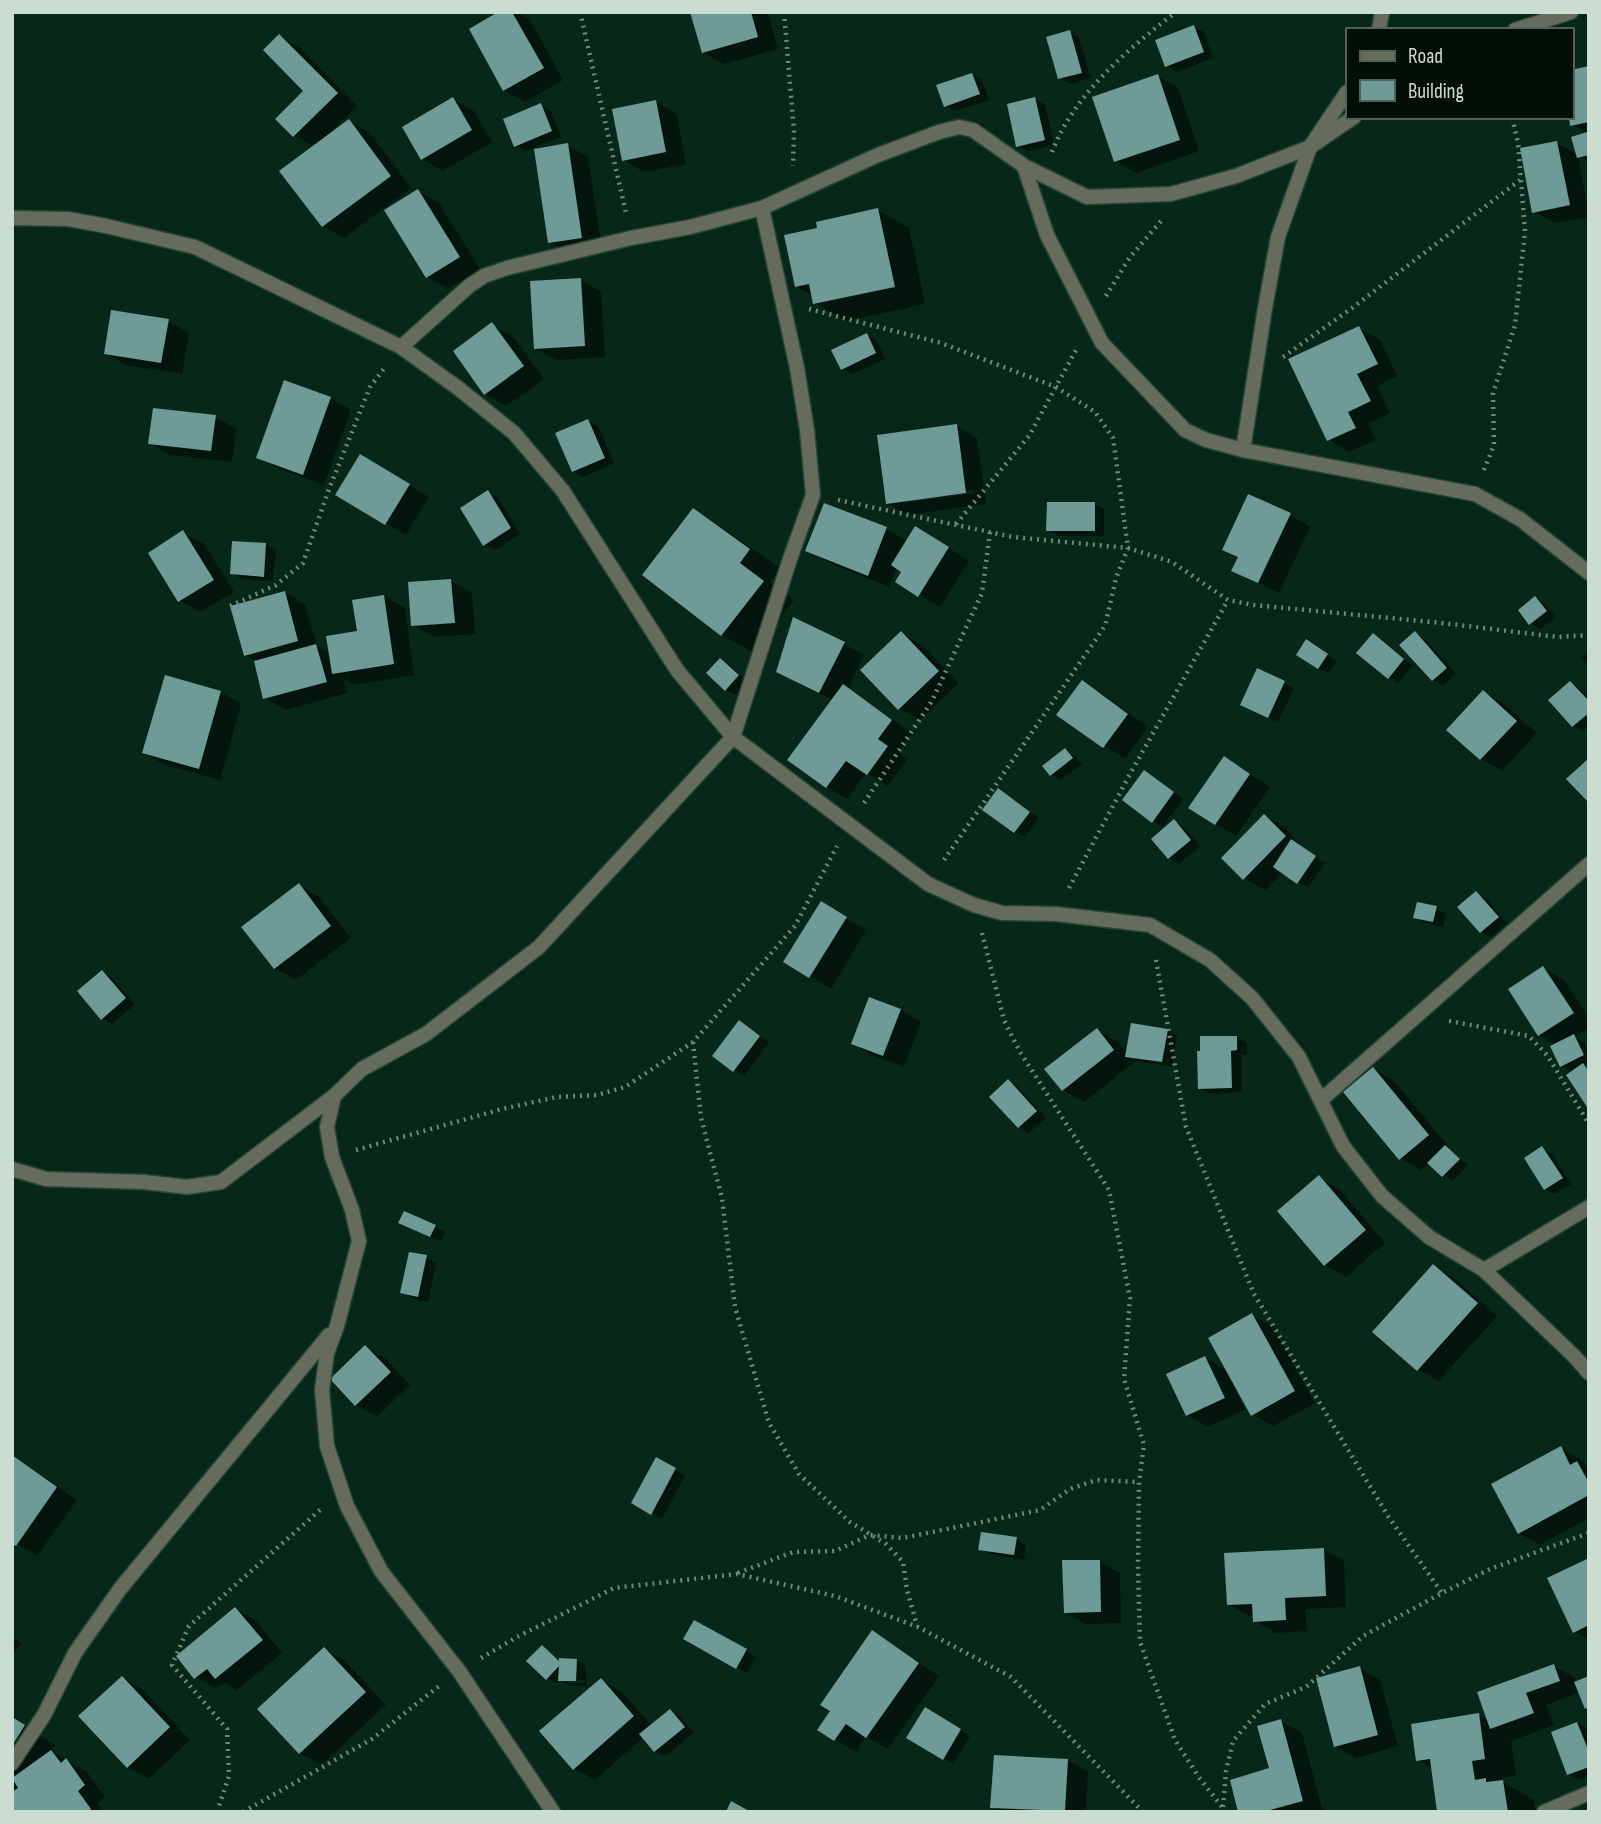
<svg xmlns="http://www.w3.org/2000/svg" width="1601" height="1824" viewBox="0 0 1601 1824" font-family="'Sofia Sans Condensed',sans-serif">
<style>
.shadow{fill:#0007;fill-rule:evenodd}
.building{fill:#6e9b97}
.lines{fill:none;stroke-linecap:round;stroke-linejoin:round}
.street-casing{stroke:#264536;stroke-width:17}
.path{stroke:#70897b;stroke-width:4.5;stroke-dasharray:2 5;stroke-linecap:butt}
.street{stroke:#656c5e;stroke-width:14}
</style>
<rect width="100%" height="100%" fill="#072818"/>
<g class="shadow">
<path d="M502,12H516L530,20L563,80L525,102L504,90Z"/>
<path d="M692,12H768L778,49L724,64L703,52Z"/>
<path d="M1194,27L1204,32L1213,58L1176,72L1167,66Z"/>
<path d="M1070,32L1079,38L1091,78L1070,84L1060,78Z"/>
<path d="M280,36L300,48L357,106L333,130L335,131L349,121L370,133L411,188L344,238L323,226L314,147L295,135L306,91Z"/>
<path d="M1589,68V162L1578,156L1589,217L1555,223L1534,211L1557,143L1578,155L1573,138L1588,134L1572,124L1571,117Z"/>
<path d="M972,74L982,80L989,100L955,111L945,105Z"/>
<path d="M1157,76L1178,88L1199,151L1136,173L1116,161Z"/>
<path d="M453,99L474,111L492,142L443,171L422,159Z"/>
<path d="M1035,99L1045,105L1054,145L1028,151L1018,146Z"/>
<path d="M656,102L677,114L686,164L644,172L623,160Z"/>
<path d="M541,105L551,111L561,137L525,151L516,146Z"/>
<path d="M567,145L588,157L602,249L570,254L549,242Z"/>
<path d="M418,191L439,203L480,269L448,289L427,277Z"/>
<path d="M878,210L909,228L925,304L846,321L815,303L813,296L796,286L819,229Z"/>
<path d="M580,280L601,292L605,357L556,360L535,348Z"/>
<path d="M168,321L189,333L182,374L126,365L106,353Z"/>
<path d="M492,325L513,337L544,379L506,406L485,394Z"/>
<path d="M1359,328L1380,340L1397,376L1377,386L1390,413L1368,424L1376,440L1349,452L1329,440Z"/>
<path d="M867,335L877,341L885,359L852,374L842,369Z"/>
<path d="M330,398L351,410L324,485L279,469L258,457Z"/>
<path d="M154,410L216,417L236,429L232,462L170,455L150,443Z"/>
<path d="M588,421L598,426L614,463L583,477L573,471Z"/>
<path d="M957,426L977,438L986,504L908,515L887,503ZM974,490V493L904,503V499Z"/>
<path d="M380,468L429,497L406,535L337,494Z"/>
<path d="M488,492L498,498L520,534L495,550L485,544Z"/>
<path d="M1094,504L1104,509V536H1058L1048,530Z"/>
<path d="M693,511L724,529L780,568L770,582L794,600L753,652L722,635L645,575Z"/>
<path d="M1290,515L1310,527L1279,593L1234,570L1239,558L1224,549Z"/>
<path d="M886,529L908,541L936,540L969,561L940,607L897,582L904,571L897,567L889,587L828,562L807,551Z"/>
<path d="M183,532L204,544L234,592L200,612L179,600Z"/>
<path d="M234,542L266,544L276,550L273,581L242,579L232,573Z"/>
<path d="M451,581L472,593L475,634L434,637L413,625Z"/>
<path d="M285,592L305,605L317,646L331,654L359,633L384,596L405,608L414,675L354,685L343,678L347,693L286,710L265,698L258,662L245,655Z"/>
<path d="M1535,598L1545,604L1556,617L1540,629L1530,623Z"/>
<path d="M901,633L922,645L959,683L920,720L899,708Z"/>
<path d="M1415,634L1425,639L1456,674L1443,686L1433,680Z"/>
<path d="M1373,635L1413,665L1398,683L1389,678Z"/>
<path d="M844,644L864,655L848,689L912,733L898,752L908,759L888,786L866,773L847,799L827,787L833,700L798,683Z"/>
<path d="M1316,647L1337,661L1328,673L1319,668Z"/>
<path d="M1589,652V666L1581,658Z"/>
<path d="M720,660L730,665L748,682L735,695L726,690Z"/>
<path d="M166,677L221,692L241,704L220,780L165,765L144,753Z"/>
<path d="M1082,682L1103,694L1148,727L1125,759L1059,714Z"/>
<path d="M1284,683L1294,688L1278,722L1252,709Z"/>
<path d="M1571,683L1580,689L1589,698V726L1583,731L1573,726Z"/>
<path d="M1484,692L1504,704L1537,733L1502,771L1481,759L1449,730Z"/>
<path d="M1065,750L1075,756L1082,764L1061,780L1051,775Z"/>
<path d="M1225,758L1270,787L1236,836L1216,824Z"/>
<path d="M1154,778L1183,799L1163,827L1153,821Z"/>
<path d="M1008,796L1039,818L1025,837L1015,832Z"/>
<path d="M1265,816L1285,828L1305,850L1325,863L1308,888L1283,872L1265,890L1244,878Z"/>
<path d="M1174,822L1184,827L1200,846L1179,864L1169,858L1153,839Z"/>
<path d="M299,885L319,897L351,938L296,980L275,968Z"/>
<path d="M1476,893L1486,898L1507,923L1491,937L1481,932Z"/>
<path d="M821,904L866,930L831,989L786,961Z"/>
<path d="M1436,908L1446,914L1443,927L1425,923L1415,917Z"/>
<path d="M1543,968L1564,980L1589,1018V1028L1575,1037L1584,1042L1589,1052V1063L1583,1066L1589,1069V1107L1573,1072L1561,1066L1556,1045L1539,1035Z"/>
<path d="M103,972L112,978L135,1005L112,1024L102,1018Z"/>
<path d="M870,999L901,1010L921,1022L904,1067L874,1056L853,1044Z"/>
<path d="M749,1028L769,1042L744,1076L714,1056Z"/>
<path d="M1097,1030L1118,1042L1128,1054L1167,1031L1177,1036L1172,1067L1136,1061L1084,1102L1063,1090Z"/>
<path d="M1237,1037L1247,1043V1055H1241L1242,1092L1209,1094L1200,1088L1202,1053Z"/>
<path d="M1373,1069L1394,1081L1449,1147L1447,1148L1468,1165L1453,1181L1429,1163L1421,1170L1400,1158Z"/>
<path d="M1008,1081L1018,1087L1046,1118L1029,1133L1019,1127Z"/>
<path d="M1542,1148L1552,1154L1572,1184L1555,1194L1545,1189Z"/>
<path d="M1319,1178L1340,1190L1385,1243L1346,1277L1325,1265Z"/>
<path d="M435,1227L445,1232L441,1241L410,1228Z"/>
<path d="M426,1257L436,1263L428,1302L412,1298L402,1292Z"/>
<path d="M1433,1266L1454,1278L1497,1316L1439,1381L1418,1369Z"/>
<path d="M1252,1315L1273,1327L1315,1403L1273,1426L1252,1414L1239,1390L1236,1391L1245,1410L1208,1427L1187,1415L1205,1358L1228,1371Z"/>
<path d="M365,1348L386,1359L410,1385L377,1417L356,1405L332,1379Z"/>
<path d="M1561,1448L1581,1460L1589,1470V1518L1540,1545L1519,1533Z"/>
<path d="M12,1455L77,1500L37,1556L17,1544Z"/>
<path d="M656,1460L685,1475L662,1519L633,1502Z"/>
<path d="M1016,1539L1026,1545L1024,1560L990,1554L980,1549Z"/>
<path d="M1323,1549L1344,1561L1346,1607L1305,1609L1307,1631L1276,1633L1255,1621V1616H1249L1229,1604Z"/>
<path d="M1589,1560V1640L1574,1631Z"/>
<path d="M1099,1561L1120,1573L1121,1623L1086,1624L1065,1612Z"/>
<path d="M236,1609L256,1621L282,1653L237,1690L225,1683L216,1689L196,1677Z"/>
<path d="M695,1622L756,1657L747,1673L685,1639Z"/>
<path d="M873,1633L939,1676L888,1749L866,1736L856,1752L819,1729L832,1710Z"/>
<path d="M12,1637L21,1643L12,1656Z"/>
<path d="M542,1647L559,1660H576L586,1666V1686H570L560,1680L557,1684L547,1678ZM568,1679L585,1680V1683H568Z"/>
<path d="M324,1649L345,1661L386,1705L321,1765L300,1753Z"/>
<path d="M1554,1666L1575,1678L1576,1683L1589,1678V1709L1580,1692L1546,1705L1554,1725L1511,1741L1516,1776L1502,1778L1503,1782L1534,1800L1536,1812H1440L1433,1769L1418,1760L1478,1715L1489,1721Z"/>
<path d="M1360,1668L1380,1680L1398,1746L1356,1758L1335,1746Z"/>
<path d="M122,1678L143,1690L190,1740L149,1779L128,1767Z"/>
<path d="M601,1680L622,1692L652,1726L670,1711L680,1717L694,1733L665,1756L655,1751L644,1737L595,1780L574,1768Z"/>
<path d="M926,1709L970,1736L953,1764L908,1737Z"/>
<path d="M12,1718L55,1745L51,1751L87,1772L105,1797L97,1803L104,1812H12Z"/>
<path d="M1281,1721L1302,1733L1323,1812H1240L1271,1770Z"/>
<path d="M1577,1723L1587,1729L1589,1734V1776L1578,1780L1569,1774Z"/>
<path d="M1068,1760L1088,1772L1086,1812H1001L992,1807Z"/>
</g>
<g class="building">
<path d="M498,12H512L544,68L503,91L469,29Z"/>
<path d="M690,12H751L758,37L702,53Z"/>
<path d="M1194,25L1204,52L1165,67L1155,40Z"/>
<path d="M1070,30L1082,73L1058,79L1046,37Z"/>
<path d="M279,34L338,93L293,137L275,119L303,91L263,50Z"/>
<path d="M1589,66V122L1570,126L1569,117H1571V70Z"/>
<path d="M972,73L980,94L944,107L936,85Z"/>
<path d="M1158,74L1180,140L1114,162L1092,97Z"/>
<path d="M453,97L472,130L421,160L402,127Z"/>
<path d="M1035,97L1045,140L1016,147L1007,104Z"/>
<path d="M656,100L666,152L622,161L612,109Z"/>
<path d="M541,103L552,131L514,147L503,119Z"/>
<path d="M349,119L391,176L322,227L279,171Z"/>
<path d="M1587,132L1589,155L1577,158L1571,137Z"/>
<path d="M1557,141L1570,205L1532,213L1520,148Z"/>
<path d="M568,143L582,238L548,243L534,149Z"/>
<path d="M418,189L460,257L426,278L384,210Z"/>
<path d="M878,208L895,287L813,304L809,284L795,287L784,235L817,228L816,222Z"/>
<path d="M581,278L585,346L534,349L530,281Z"/>
<path d="M111,310L169,319L161,363L104,354Z"/>
<path d="M492,322L524,366L484,395L453,351Z"/>
<path d="M1359,326L1378,364L1357,374L1371,401L1348,412L1356,428L1327,441L1288,359Z"/>
<path d="M867,333L876,353L841,370L831,350Z"/>
<path d="M284,380L331,397L303,475L256,458Z"/>
<path d="M153,408L216,415L211,451L148,444Z"/>
<path d="M588,419L605,458L572,472L555,433Z"/>
<path d="M957,424L966,493L886,504L877,435Z"/>
<path d="M360,454L410,484L385,525L335,495Z"/>
<path d="M488,490L511,528L483,546L460,508Z"/>
<path d="M1248,494L1291,513L1258,583L1231,571L1238,557L1222,550Z"/>
<path d="M1047,502H1095V531H1046Z"/>
<path d="M824,503L887,527L868,576L805,551Z"/>
<path d="M693,508L750,549L740,563L764,581L721,636L642,575Z"/>
<path d="M915,526L949,547L918,597L895,582L901,572L891,565Z"/>
<path d="M183,530L214,580L178,602L148,553Z"/>
<path d="M232,541L266,543L264,577L230,574Z"/>
<path d="M451,579L455,623L411,626L408,582Z"/>
<path d="M285,591L298,641L244,656L230,606Z"/>
<path d="M384,595L394,664L332,674L326,636L357,631L352,600Z"/>
<path d="M1535,596L1547,611L1529,625L1518,610Z"/>
<path d="M793,617L845,642L819,693L776,672Z"/>
<path d="M901,631L939,671L898,710L860,670Z"/>
<path d="M1415,631L1447,668L1432,681L1399,645Z"/>
<path d="M1373,633L1404,659L1388,679L1356,653Z"/>
<path d="M1306,639L1328,654L1318,669L1296,655Z"/>
<path d="M316,644L327,682L263,699L254,661Z"/>
<path d="M720,658L739,675L725,691L706,673Z"/>
<path d="M1257,668L1285,681L1268,718L1240,705Z"/>
<path d="M165,675L221,691L199,769L142,753Z"/>
<path d="M1082,680L1128,714L1103,748L1056,715Z"/>
<path d="M1570,681L1589,701V713L1572,727L1548,700Z"/>
<path d="M843,684L892,720L878,739L888,746L867,775L846,761L826,788L787,760Z"/>
<path d="M1483,690L1517,721L1480,760L1446,730Z"/>
<path d="M1065,748L1073,758L1050,776L1042,766Z"/>
<path d="M1224,756L1250,774L1215,825L1188,808Z"/>
<path d="M1589,758V803L1566,779Z"/>
<path d="M1144,770L1174,792L1152,823L1122,800Z"/>
<path d="M998,788L1030,812L1014,833L982,810Z"/>
<path d="M1264,814L1286,836L1243,880L1221,858Z"/>
<path d="M1174,819L1191,840L1168,859L1151,839Z"/>
<path d="M1291,839L1316,856L1297,884L1273,867Z"/>
<path d="M299,883L331,926L274,969L241,927Z"/>
<path d="M1476,891L1499,917L1480,933L1457,907Z"/>
<path d="M821,901L847,917L809,978L783,962Z"/>
<path d="M1417,902L1437,906L1433,922L1413,918Z"/>
<path d="M1543,966L1574,1013L1538,1036L1508,989Z"/>
<path d="M102,970L126,998L101,1020L77,991Z"/>
<path d="M869,997L901,1009L883,1056L851,1044Z"/>
<path d="M739,1020L760,1036L733,1072L712,1056Z"/>
<path d="M1131,1023L1168,1029L1162,1062L1125,1057Z"/>
<path d="M1097,1028L1114,1050L1062,1091L1044,1069Z"/>
<path d="M1574,1034L1584,1055L1560,1067L1550,1046Z"/>
<path d="M1200,1036H1237V1050L1231,1051L1232,1088L1198,1089L1197,1051H1200Z"/>
<path d="M1583,1063L1589,1072V1110L1566,1075Z"/>
<path d="M1373,1067L1429,1135L1399,1160L1343,1092Z"/>
<path d="M1008,1079L1037,1111L1018,1128L989,1097Z"/>
<path d="M1445,1145L1460,1159L1442,1177L1427,1163Z"/>
<path d="M1542,1146L1563,1178L1544,1190L1524,1158Z"/>
<path d="M1319,1175L1366,1230L1324,1266L1277,1211Z"/>
<path d="M404,1211L436,1225L430,1237L398,1223Z"/>
<path d="M409,1252L427,1255L418,1297L400,1293Z"/>
<path d="M1433,1264L1478,1303L1417,1371L1372,1332Z"/>
<path d="M1252,1313L1295,1391L1251,1416L1208,1338Z"/>
<path d="M365,1345L391,1372L355,1406L330,1379Z"/>
<path d="M1205,1356L1225,1398L1186,1416L1166,1374Z"/>
<path d="M1561,1446L1570,1465L1577,1461L1589,1483V1495L1518,1534L1491,1484Z"/>
<path d="M12,1455L57,1487L16,1546L12,1544Z"/>
<path d="M656,1457L676,1468L651,1515L631,1503Z"/>
<path d="M981,1532L1017,1537L1014,1555L978,1550Z"/>
<path d="M1324,1548L1326,1596L1285,1598L1286,1620L1253,1622L1252,1604L1227,1605L1224,1553Z"/>
<path d="M1589,1558V1625L1573,1633L1547,1578Z"/>
<path d="M1062,1560H1100L1101,1612L1064,1613Z"/>
<path d="M235,1607L263,1640L215,1679L207,1669L194,1679L176,1656Z"/>
<path d="M694,1620L747,1649L736,1669L683,1639Z"/>
<path d="M872,1630L919,1663L866,1738L846,1724L834,1741L817,1730L830,1711L820,1705Z"/>
<path d="M542,1645L559,1661V1658L577,1659L576,1681H558L559,1666L546,1680L526,1661Z"/>
<path d="M324,1647L366,1692L299,1754L257,1709Z"/>
<path d="M1554,1664L1560,1681L1526,1693L1534,1713L1490,1729L1477,1692Z"/>
<path d="M1360,1666L1378,1735L1334,1747L1316,1678Z"/>
<path d="M122,1676L170,1727L127,1768L78,1716Z"/>
<path d="M1589,1676V1707L1585,1709L1574,1682Z"/>
<path d="M601,1678L634,1716L573,1770L539,1731Z"/>
<path d="M925,1707L961,1729L943,1760L906,1738Z"/>
<path d="M670,1709L685,1727L654,1752L639,1734Z"/>
<path d="M1479,1713L1485,1759L1472,1761L1475,1780L1486,1778V1782L1503,1780L1508,1812H1437L1430,1759L1416,1761L1411,1724Z"/>
<path d="M12,1717L25,1725L12,1746Z"/>
<path d="M1281,1719L1303,1801L1263,1812H1238L1230,1780L1269,1768L1257,1726Z"/>
<path d="M1577,1722L1589,1752V1767L1567,1775L1551,1732Z"/>
<path d="M51,1750L61,1763L66,1758L85,1785L78,1791L91,1809L87,1812H12V1792L18,1788L12,1778Z"/>
<path d="M994,1755L1068,1759L1065,1811L990,1808Z"/>
<path d="M731,1801L751,1812H726Z"/>
</g>
<g class="lines">
<defs>
<g id="street">
<path d="M1379,30L1382,12"/>
<path d="M1515,30L1571,12"/>
<path d="M1024,166L1047,235L1102,343L1185,430L1206,440L1243,450L1475,494L1520,519L1589,573"/>
<path d="M12,218L68,219L106,226L195,247L401,347L458,388L514,433L563,491L677,670L733,737L928,884L974,905L1002,913L1056,914L1150,925L1210,960L1252,998L1299,1057L1343,1146L1382,1196L1429,1237L1484,1270L1574,1356L1589,1373"/>
<path d="M401,347L469,286L484,276L507,268L631,238L690,227L762,208L878,155L939,132L959,127L973,130L1024,166L1087,197L1171,194L1236,176L1310,147L1354,117"/>
<path d="M1243,450L1265,308L1278,237L1310,147L1347,92"/>
<path d="M1321,1100L1589,864"/>
<path d="M12,1169L46,1179L144,1182L187,1187L221,1182L334,1096"/>
<path d="M1484,1270L1589,1207"/>
<path d="M12,1763L44,1715L75,1653L120,1589L329,1335"/>
<path d="M553,1812L459,1671L381,1571L347,1506L327,1446L322,1390L327,1353L337,1326L359,1241L352,1210L332,1157L327,1127L334,1096L362,1069L426,1034L539,947L733,737L790,559L813,495L807,430L797,368L762,208"/>
<path d="M1544,1812L1589,1793"/>
</g>
</defs>
<use href="#street" class="street-casing"/>
<g class="path">
<path d="M580,12L626,213"/>
<path d="M784,12L794,131L793,166"/>
<path d="M1052,152C1074,94 1128,49 1176,12"/>
<path d="M1106,296L1130,257L1161,221"/>
<path d="M809,309L941,343L1056,387L1095,412L1113,438L1128,548L1116,578L1105,626L942,863"/>
<path d="M1283,357L1352,308L1520,180"/>
<path d="M1484,470L1494,445L1493,393L1515,325L1525,231L1518,143L1512,117"/>
<path d="M838,500L1013,537L1128,548L1172,562L1228,600L1254,605L1442,623L1558,637L1589,635"/>
<path d="M956,524L1029,436L1076,350"/>
<path d="M230,606L276,585L303,563L329,489L370,387L386,366"/>
<path d="M864,803L932,701L982,593L990,532"/>
<path d="M1069,888L1130,774L1228,600"/>
<path d="M982,933L1004,1020L1020,1052L1109,1190L1130,1298L1124,1379L1144,1445L1139,1482L1138,1567L1140,1642L1175,1740L1198,1776L1226,1812"/>
<path d="M1156,960L1186,1127L1254,1294L1388,1516L1442,1593"/>
<path d="M1449,1021L1529,1036L1547,1055L1589,1124"/>
<path d="M693,1042L701,1118L722,1198L735,1307L769,1423L799,1474L850,1522L886,1544L903,1562L907,1590L917,1626"/>
<path d="M356,1150L502,1109L557,1097L597,1095L625,1087L693,1042L795,926L837,846"/>
<path d="M738,1573L793,1552L835,1551L870,1535L903,1538L1040,1510L1070,1489L1096,1480L1139,1482"/>
<path d="M481,1658L517,1637L614,1588L737,1574L835,1596L918,1627L1011,1677L1143,1812"/>
<path d="M1223,1807L1226,1771L1233,1741L1265,1704L1306,1687L1363,1636L1442,1593L1490,1569L1589,1533"/>
<path d="M217,1812L229,1776L227,1729L172,1665L189,1626L320,1510"/>
<path d="M243,1812L372,1739L439,1686"/>
</g>
<use href="#street" class="street"/>
</g>
<rect width="1601" height="1824" fill="none" stroke="#cbddd1" stroke-width="28"/>
<rect x="1346" y="28" width="228" height="91" fill="#030e07" stroke="#536158" stroke-width="2"/>
<rect x="1360" y="51" width="35" height="10" fill="#656c5e" stroke="#536158" stroke-width="2"/>
<text x="1408" y="63" font-size="21" fill="#cbddd1">Road</text>
<rect x="1360" y="80" width="35" height="21" fill="#6e9b97" stroke="#536158" stroke-width="2"/>
<text x="1408" y="98" font-size="21" fill="#cbddd1">Building</text>
</svg>
